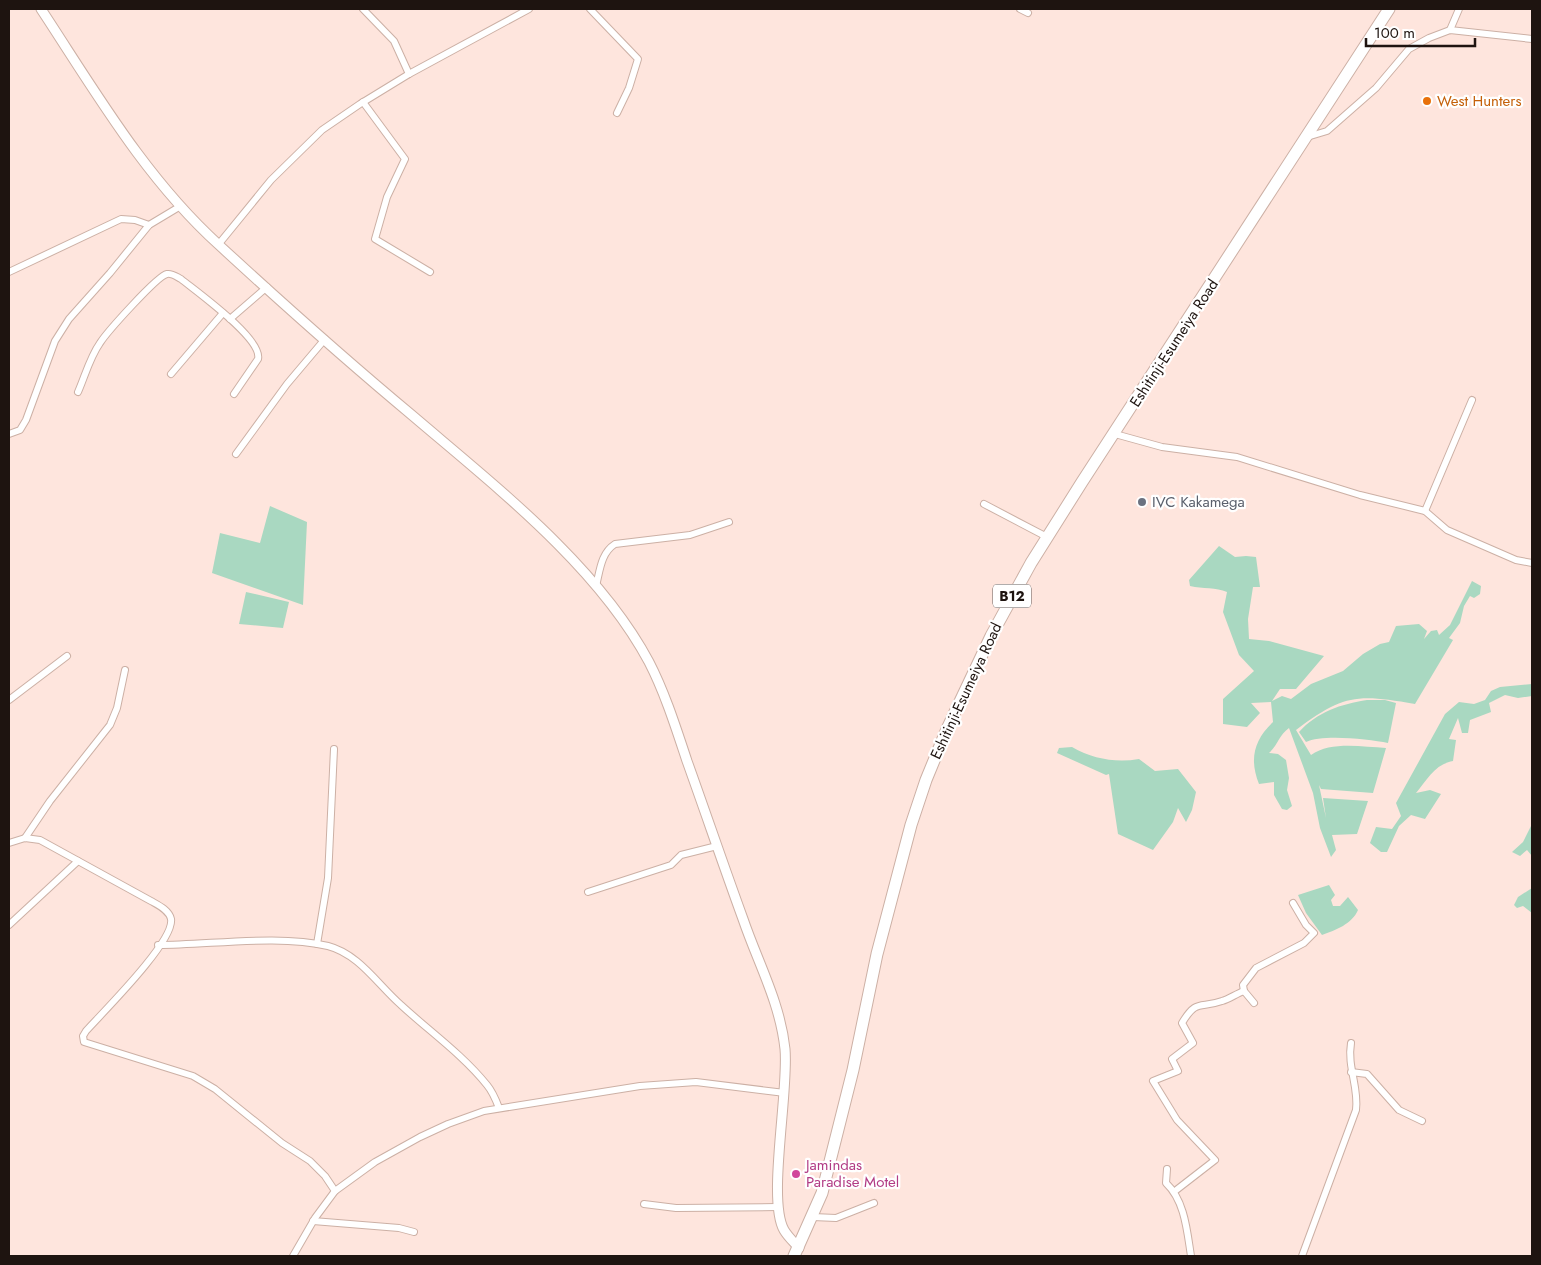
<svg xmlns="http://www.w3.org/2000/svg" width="1541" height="1265" viewBox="0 0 1541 1265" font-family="Jost,sans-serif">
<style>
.green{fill:#a9d8c1}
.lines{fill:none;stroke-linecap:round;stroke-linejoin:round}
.street-casing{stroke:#ccb0a5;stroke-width:8}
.secondary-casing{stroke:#ccb0a5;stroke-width:11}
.highway-casing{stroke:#ccb0a5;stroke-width:13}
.street{stroke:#fff;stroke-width:6}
.secondary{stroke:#fff;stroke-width:9}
.highway{stroke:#fff;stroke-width:11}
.food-dot{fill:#e8710a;stroke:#fff;stroke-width:2}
.worship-dot{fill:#6b7280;stroke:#fff;stroke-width:2}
.hotel-dot{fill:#d1479c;stroke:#fff;stroke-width:2}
.labels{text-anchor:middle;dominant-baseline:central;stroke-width:4.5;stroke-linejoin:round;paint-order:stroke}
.shield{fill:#fff;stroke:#625a58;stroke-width:1}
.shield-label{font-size:14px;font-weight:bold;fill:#1e1410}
.food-label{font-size:15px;fill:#c56008;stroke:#fff;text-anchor:start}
.street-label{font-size:15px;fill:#1e1410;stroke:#fff}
.worship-label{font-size:15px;fill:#5b616d;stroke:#fff;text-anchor:start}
.hotel-label{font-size:15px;fill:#b23c85;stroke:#fff;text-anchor:start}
</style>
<rect width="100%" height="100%" fill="#fee5dd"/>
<g class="green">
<path d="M270,506L307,522L303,605L212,573L220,533L260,543Z"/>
<path d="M1219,546L1235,557L1246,556L1256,557L1260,587H1253L1248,619L1249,639L1269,641L1324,656L1296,689H1280L1272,701L1282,696L1291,699L1311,684L1343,671L1363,654L1380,644L1389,642L1396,626L1419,624L1427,631L1424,639L1431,631L1437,630L1439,635L1450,625L1472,581L1481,586L1480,594L1474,598L1470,596L1464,606L1460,623L1449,638L1453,640L1415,704C1357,694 1344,694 1296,730L1311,755C1331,741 1362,747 1386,748L1373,793L1321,789L1319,785L1326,818L1323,798L1368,801L1357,834L1332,835L1336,850L1331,857L1320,828L1313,793L1289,728C1279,735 1278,745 1269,753L1278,754L1286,760L1289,778L1287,790L1292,806L1287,810L1282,809L1274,795V782L1259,784C1249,759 1254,740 1273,722L1271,702L1251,703L1260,713L1247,727L1223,724V699L1254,671L1239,655L1223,612L1227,592C1216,587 1203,589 1190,586L1189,580Z"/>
<path d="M246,592L289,602L283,628L239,624Z"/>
<path d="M1532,684V696L1518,698L1505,695L1489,703L1491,712L1470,720L1468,733H1462L1458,718L1449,739L1456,740L1453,761C1435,764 1427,780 1416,793L1430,790L1441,794L1425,819L1411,815L1399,826L1387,852H1381L1370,843L1376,827L1392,829L1401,816L1396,803L1445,714L1459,702L1474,704L1485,700L1491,691L1500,687Z"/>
<path d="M1367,700H1385L1396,703L1388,743C1369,739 1322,734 1306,742L1299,732C1317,712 1341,704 1367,700Z"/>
<path d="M1072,747C1093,759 1116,763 1139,759L1155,771L1178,769L1196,792L1192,810L1186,822L1178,808L1173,822L1153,850L1118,834L1109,774L1106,775L1057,753L1059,748Z"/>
<path d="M1532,824V856L1527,850L1520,856L1512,852L1523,842Z"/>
<path d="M1329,885L1335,895L1331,900L1333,906H1340L1348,897L1358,910C1352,924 1336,930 1322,935L1306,913L1298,895Z"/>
<path d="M1532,888V913L1523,906L1517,908L1514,905L1518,897Z"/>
</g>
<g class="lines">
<defs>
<g id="street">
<path d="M363,9L394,41L409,74"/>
<path d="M590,9L638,59L629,88L617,113"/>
<path d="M1020,9L1028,13"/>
<path d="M1450,30L1459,9"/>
<path d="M363,102L405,159L387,197L375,239L430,272"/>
<path d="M1307,137L1327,131L1376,88L1409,49L1429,38L1450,30L1532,39"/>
<path d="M218,245L271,180L322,130L360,104L409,74L529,9"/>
<path d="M9,272L121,219L135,220L149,225"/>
<path d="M230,319L267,287"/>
<path d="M171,374L223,313"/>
<path d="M78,392C85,376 90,357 100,343C107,332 157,276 167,274C172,273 177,277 181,279C197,292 263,339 258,359L234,394"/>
<path d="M9,434L20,430L26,420L55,341L69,319L110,273L149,225L179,207"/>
<path d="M1115,434L1162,447L1237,457L1360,495L1425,511L1447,530L1516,560L1532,563"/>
<path d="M236,454L287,384L325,339"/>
<path d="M984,504L1047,537"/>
<path d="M1425,511L1472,400"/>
<path d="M596,586C600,570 601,553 615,544L690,535L729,522"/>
<path d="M9,700L67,656"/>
<path d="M25,838L50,801L110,725L117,708L125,670"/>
<path d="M9,843L25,838L40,840L151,901C158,905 169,910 171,919C175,941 102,1013 86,1031L83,1036L84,1042L193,1076L215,1089L282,1143L310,1161L325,1176L335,1191"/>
<path d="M588,892L671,865L681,855L717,846"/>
<path d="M9,925L78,861"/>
<path d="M317,944L328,878L334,749"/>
<path d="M158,945C210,945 279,934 328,946C359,954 378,985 401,1005C429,1031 462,1054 487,1085C492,1091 496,1100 499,1108"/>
<path d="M1254,1003L1244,991L1243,985L1256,968L1304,943L1314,933L1306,925L1293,903"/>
<path d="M1351,1072L1367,1074L1399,1110L1422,1121"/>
<path d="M1167,1169L1166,1183C1185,1201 1187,1231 1191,1256"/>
<path d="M1175,1191L1215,1160L1177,1120L1153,1081L1178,1071L1172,1059L1193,1043L1182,1023C1197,998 1200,1009 1222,1001C1229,999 1236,994 1244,991"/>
<path d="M644,1204L676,1208L777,1207"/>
<path d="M813,1217L836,1218L874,1203"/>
<path d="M313,1221L399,1228L414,1232"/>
<path d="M293,1256L315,1218L335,1191L375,1162L420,1137L448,1124L484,1111L640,1086L696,1082L785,1093"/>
<path d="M1302,1256L1356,1110C1359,1087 1347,1067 1351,1043"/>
</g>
<path id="secondary" d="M41,9C95,91 145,178 219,245C282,303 347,361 413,416C495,486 598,566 649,662C665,693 676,728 687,761C706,814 724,867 743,919C758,963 780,1002 785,1049C789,1092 767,1200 784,1230C788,1237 794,1242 799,1248"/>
<path id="highway" d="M794,1256L822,1193L853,1070L877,954L911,825L926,780L947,729L991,636L1031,563L1082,482L1389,9"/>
</defs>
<use href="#street" class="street-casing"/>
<use href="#secondary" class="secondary-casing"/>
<use href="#highway" class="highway-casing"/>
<use href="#street" class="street"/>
<use href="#secondary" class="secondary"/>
<use href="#highway" class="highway"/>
</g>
<circle class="food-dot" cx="1427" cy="101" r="5"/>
<circle class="worship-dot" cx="1142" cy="502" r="5"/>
<circle class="hotel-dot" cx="796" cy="1174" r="5"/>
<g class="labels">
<rect class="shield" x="993" y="584.5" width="38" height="23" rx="4"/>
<g class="shield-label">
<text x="1012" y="596">B12</text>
</g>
<g class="food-label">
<text x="1437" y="101">West Hunters</text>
</g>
<g class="street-label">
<text transform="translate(1174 343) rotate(-57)">Eshitinji-Esumeiya Road</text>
<text transform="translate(966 691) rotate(-65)">Eshitinji-Esumeiya Road</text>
</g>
<g class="worship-label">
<text x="1152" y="502">IVC Kakamega</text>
</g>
<g class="hotel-label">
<text x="806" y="1165">Jamindas<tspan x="806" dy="17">Paradise Motel</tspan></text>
</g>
</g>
<rect width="1541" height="1265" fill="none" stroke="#1e1410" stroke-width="20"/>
<path d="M1366 38v8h109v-8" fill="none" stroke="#1e1410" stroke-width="2.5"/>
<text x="1374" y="38" font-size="15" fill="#1e1410" stroke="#ffffff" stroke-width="4" paint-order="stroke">100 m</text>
</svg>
